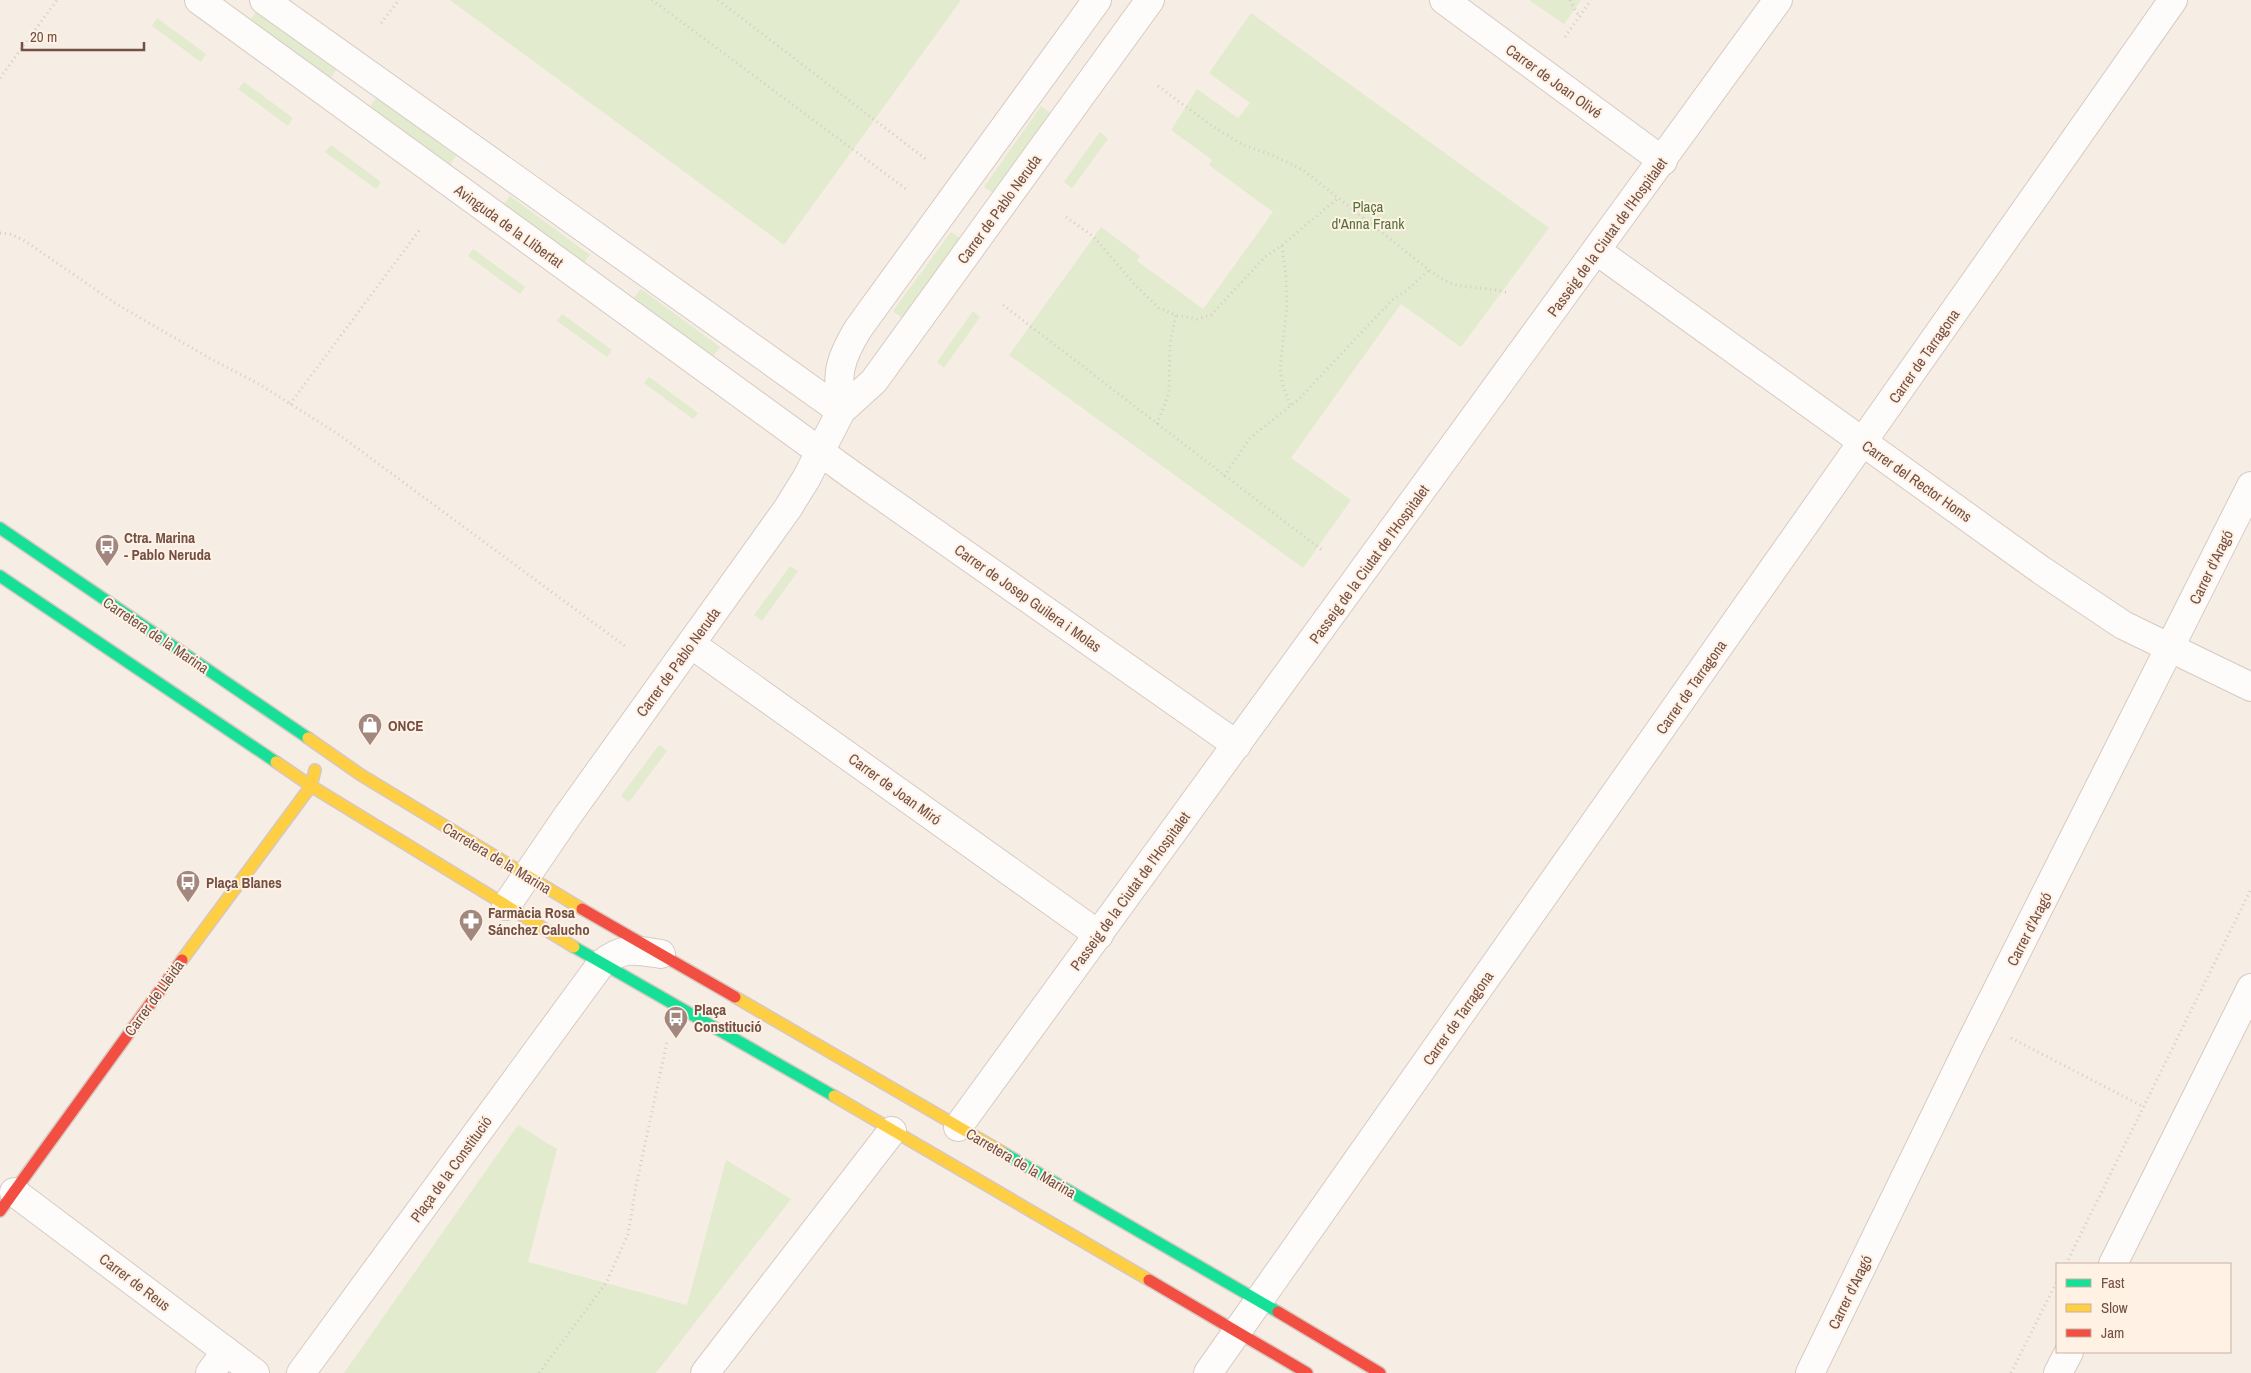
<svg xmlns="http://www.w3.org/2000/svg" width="2251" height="1373" viewBox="0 0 2251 1373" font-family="'Archivo Narrow',sans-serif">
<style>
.green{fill:#e3ebce}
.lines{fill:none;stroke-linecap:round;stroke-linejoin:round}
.street-casing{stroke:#d7cac3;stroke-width:30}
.fast-casing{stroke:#d6c8c1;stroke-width:14}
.slow-casing{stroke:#d6c8c1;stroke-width:14}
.jam-casing{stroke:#d6c8c1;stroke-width:14}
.path{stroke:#d7cbc7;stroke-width:3;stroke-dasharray:1 4;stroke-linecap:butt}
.street{stroke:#fefcfb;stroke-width:28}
.fast{stroke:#16e098;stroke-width:11}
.slow{stroke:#ffcf43;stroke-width:11}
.jam{stroke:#f24e42;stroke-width:11}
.labels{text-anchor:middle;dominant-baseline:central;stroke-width:4;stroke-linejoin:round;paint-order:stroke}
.street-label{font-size:15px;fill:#735045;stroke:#fff1e4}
.park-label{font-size:15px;fill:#52743b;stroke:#fff1e4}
.poi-label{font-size:15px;font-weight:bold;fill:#735045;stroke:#fff1e4;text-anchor:start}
</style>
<rect width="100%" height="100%" fill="#f6ede4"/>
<g class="green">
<path d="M450,0H961L784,245Z"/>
<path d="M1529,0H1581L1564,24Z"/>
<path d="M257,11L337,69L330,79L250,20Z"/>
<path d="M1251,13L1549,228L1461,347L1401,304L1291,458L1351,500L1303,568L1009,355L1101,227L1140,256L1137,261L1203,309L1273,212L1209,165L1212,160L1171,130L1197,89L1238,118L1250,103L1209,73Z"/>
<path d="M157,18L206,54L201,62L152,26Z"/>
<path d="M244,82L293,118L288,126L238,89Z"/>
<path d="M377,97L456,156L449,166L369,108Z"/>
<path d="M1041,106L1050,113L993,193L984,187Z"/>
<path d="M1100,132L1108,139L1072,188L1064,182Z"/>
<path d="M331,145L381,182L376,189L325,152Z"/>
<path d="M510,196L590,255L583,264L503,205Z"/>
<path d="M951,232L960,238L902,318L893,311Z"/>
<path d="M473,249L525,287L520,294L468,256Z"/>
<path d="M641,289L720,347L712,358L633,299Z"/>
<path d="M973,311L980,317L944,368L937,362Z"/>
<path d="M562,314L612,350L607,357L557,321Z"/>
<path d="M649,377L698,413L693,419L644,383Z"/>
<path d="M790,566L798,571L762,621L754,615Z"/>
<path d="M659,745L667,751L629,802L621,796Z"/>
<path d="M518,1125L557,1149L528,1262L687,1305L726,1160L791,1199L656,1373H344Z"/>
</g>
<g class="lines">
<defs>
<g id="street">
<path d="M199,0L852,475L1237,745"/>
<path d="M264,0L841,411"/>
<path d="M1444,0L1663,161"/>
<path d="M1597,251L2041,570L2123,625L2251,687"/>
<path d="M841,411C837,374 838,362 858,329L1097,0"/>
<path d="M691,644L1099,935"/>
<path d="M506,906L566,818L788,508L806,479L841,411L874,381L1150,0"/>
<path d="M958,1127L1778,0"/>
<path d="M14,1192L255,1373"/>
<path d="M2113,1264L2251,988"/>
<path d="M210,1373L226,1351"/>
<path d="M301,1373L601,964C623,946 635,950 661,954"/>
<path d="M705,1373L892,1131"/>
<path d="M1208,1373L2173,0"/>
<path d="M1810,1373L1969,1046L2251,486"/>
<path d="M2058,1373L2069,1352"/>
</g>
<g id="fast">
<path d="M0,528L308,738"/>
<path d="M0,576L276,762"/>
<path d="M574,947L834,1096"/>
<path d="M1002,1152L1278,1312"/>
</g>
<g id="slow">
<path d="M308,738L361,775L582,909"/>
<path d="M276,762L311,786L574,947"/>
<path d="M182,960L311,786L315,770"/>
<path d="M735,997L1002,1152"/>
<path d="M834,1096L1149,1280"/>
</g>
<g id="jam">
<path d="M582,909L735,997"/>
<path d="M0,1211L182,960"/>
<path d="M1149,1280L1307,1373"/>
<path d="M1278,1312L1380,1373"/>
</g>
</defs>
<use href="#street" class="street-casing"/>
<use href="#fast" class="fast-casing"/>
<use href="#slow" class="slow-casing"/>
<use href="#jam" class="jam-casing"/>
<g class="path">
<path d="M652,0L906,189"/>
<path d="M718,0L927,160"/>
<path d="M1570,0L1579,17"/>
<path d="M381,23L399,0"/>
<path d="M1565,37L1591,0"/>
<path d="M0,78L57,0"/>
<path d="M1158,86L1212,126L1243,145L1272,155L1303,170L1429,270C1437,275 1445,282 1453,284C1471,289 1490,287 1508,293"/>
<path d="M1066,217L1094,237L1135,285L1159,308L1176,315L1197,319L1211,315L1265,257L1281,246L1338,198"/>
<path d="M0,233L10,234L25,241L118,305L211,359L259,384L338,434L625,646"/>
<path d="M1282,246L1286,277L1287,305L1280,370L1283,386L1290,405"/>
<path d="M1003,305L1323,551"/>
<path d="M290,404L421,228"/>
<path d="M1157,424L1169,393L1170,344L1176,315"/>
<path d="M1224,476L1250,438L1299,399L1392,300L1406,291L1429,270"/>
<path d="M2011,1038L2144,1107"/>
<path d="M2066,1264L2251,889"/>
<path d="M539,1373L606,1283L628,1234L636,1186L667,1042"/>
<path d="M2011,1373L2057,1281"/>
</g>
<use href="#street" class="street"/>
<use href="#fast" class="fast"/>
<use href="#slow" class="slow"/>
<use href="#jam" class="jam"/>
</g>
<defs>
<symbol id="bus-pin" viewBox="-11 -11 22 30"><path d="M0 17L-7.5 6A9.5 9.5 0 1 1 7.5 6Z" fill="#a1877d" stroke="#fff1e4"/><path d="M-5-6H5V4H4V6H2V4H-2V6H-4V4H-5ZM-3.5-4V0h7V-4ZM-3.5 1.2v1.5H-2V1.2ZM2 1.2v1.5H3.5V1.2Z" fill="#fff"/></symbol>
<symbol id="shop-pin" viewBox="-11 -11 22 30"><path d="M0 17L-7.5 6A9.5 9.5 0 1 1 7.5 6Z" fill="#a1877d" stroke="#fff1e4"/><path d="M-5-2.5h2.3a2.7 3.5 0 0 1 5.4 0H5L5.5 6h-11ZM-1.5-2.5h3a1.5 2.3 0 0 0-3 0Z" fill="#fff"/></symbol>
<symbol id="pharmacy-pin" viewBox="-11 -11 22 30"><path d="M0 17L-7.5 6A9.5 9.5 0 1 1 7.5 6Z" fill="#a1877d" stroke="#fff1e4"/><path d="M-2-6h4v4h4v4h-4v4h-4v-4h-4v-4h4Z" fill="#fff"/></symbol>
</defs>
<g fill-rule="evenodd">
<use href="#bus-pin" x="93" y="532" width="28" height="38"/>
<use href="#shop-pin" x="356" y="711" width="28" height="38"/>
<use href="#bus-pin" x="174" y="868" width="28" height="38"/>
<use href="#pharmacy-pin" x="457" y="907" width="28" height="38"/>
<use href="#bus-pin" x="662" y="1004" width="28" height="38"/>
</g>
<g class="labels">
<g class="street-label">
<text transform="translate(1554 81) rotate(36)">Carrer de Joan Olivé</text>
<text transform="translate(999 209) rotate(-54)">Carrer de Pablo Neruda</text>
<text transform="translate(509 226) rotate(36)">Avinguda de la Llibertat</text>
<text transform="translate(1607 237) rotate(-54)">Passeig de la Ciutat de l'Hospitalet</text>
<text transform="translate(1924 356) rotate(-55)">Carrer de Tarragona</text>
<text transform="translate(1917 481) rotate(35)">Carrer del Rector Homs</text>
<text transform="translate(1369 564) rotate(-54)">Passeig de la Ciutat de l'Hospitalet</text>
<text transform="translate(2211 567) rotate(-64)">Carrer d'Aragó</text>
<text transform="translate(1028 598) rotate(35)">Carrer de Josep Guilera i Molas</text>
<text transform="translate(156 635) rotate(34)">Carretera de la Marina</text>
<text transform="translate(678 662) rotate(-54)">Carrer de Pablo Neruda</text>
<text transform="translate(1691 687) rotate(-55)">Carrer de Tarragona</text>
<text transform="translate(895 789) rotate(36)">Carrer de Joan Miró</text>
<text transform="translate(497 858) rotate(31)">Carretera de la Marina</text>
<text transform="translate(1130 891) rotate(-54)">Passeig de la Ciutat de l'Hospitalet</text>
<text transform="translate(2029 929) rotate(-63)">Carrer d'Aragó</text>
<text transform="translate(154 998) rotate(-54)">Carrer de Lleida</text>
<text transform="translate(1458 1018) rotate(-55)">Carrer de Tarragona</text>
<text transform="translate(1021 1163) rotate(30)">Carretera de la Marina</text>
<text transform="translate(451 1169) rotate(-54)">Plaça de la Constitució</text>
<text transform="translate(135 1282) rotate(37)">Carrer de Reus</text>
<text transform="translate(1850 1292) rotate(-64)">Carrer d'Aragó</text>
</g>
<g class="park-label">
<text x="1368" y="206">Plaça<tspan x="1368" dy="17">d'Anna Frank</tspan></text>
</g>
<g class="poi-label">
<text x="124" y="537">Ctra. Marina<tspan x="124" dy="17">- Pablo Neruda</tspan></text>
<text x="388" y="725">ONCE</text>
<text x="206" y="882">Plaça Blanes</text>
<text x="488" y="912">Farmàcia Rosa<tspan x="488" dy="17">Sánchez Calucho</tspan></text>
<text x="694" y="1009">Plaça<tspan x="694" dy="17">Constitució</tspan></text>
</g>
</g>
<rect x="2056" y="1263" width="175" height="90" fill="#fff1e4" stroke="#c7b1a4"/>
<rect x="2066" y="1279" width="25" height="8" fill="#16e098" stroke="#c7b1a4"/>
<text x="2101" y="1288" font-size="15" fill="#735045">Fast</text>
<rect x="2066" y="1304" width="25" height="8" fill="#ffcf43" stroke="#c7b1a4"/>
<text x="2101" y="1313" font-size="15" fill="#735045">Slow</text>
<rect x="2066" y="1329" width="25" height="8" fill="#f24e42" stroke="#c7b1a4"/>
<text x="2101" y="1338" font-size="15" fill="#735045">Jam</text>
<path d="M22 42v8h122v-8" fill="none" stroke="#735045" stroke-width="2.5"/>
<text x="30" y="42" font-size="15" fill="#735045" stroke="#fff1e4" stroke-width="4" paint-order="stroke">20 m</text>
</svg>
